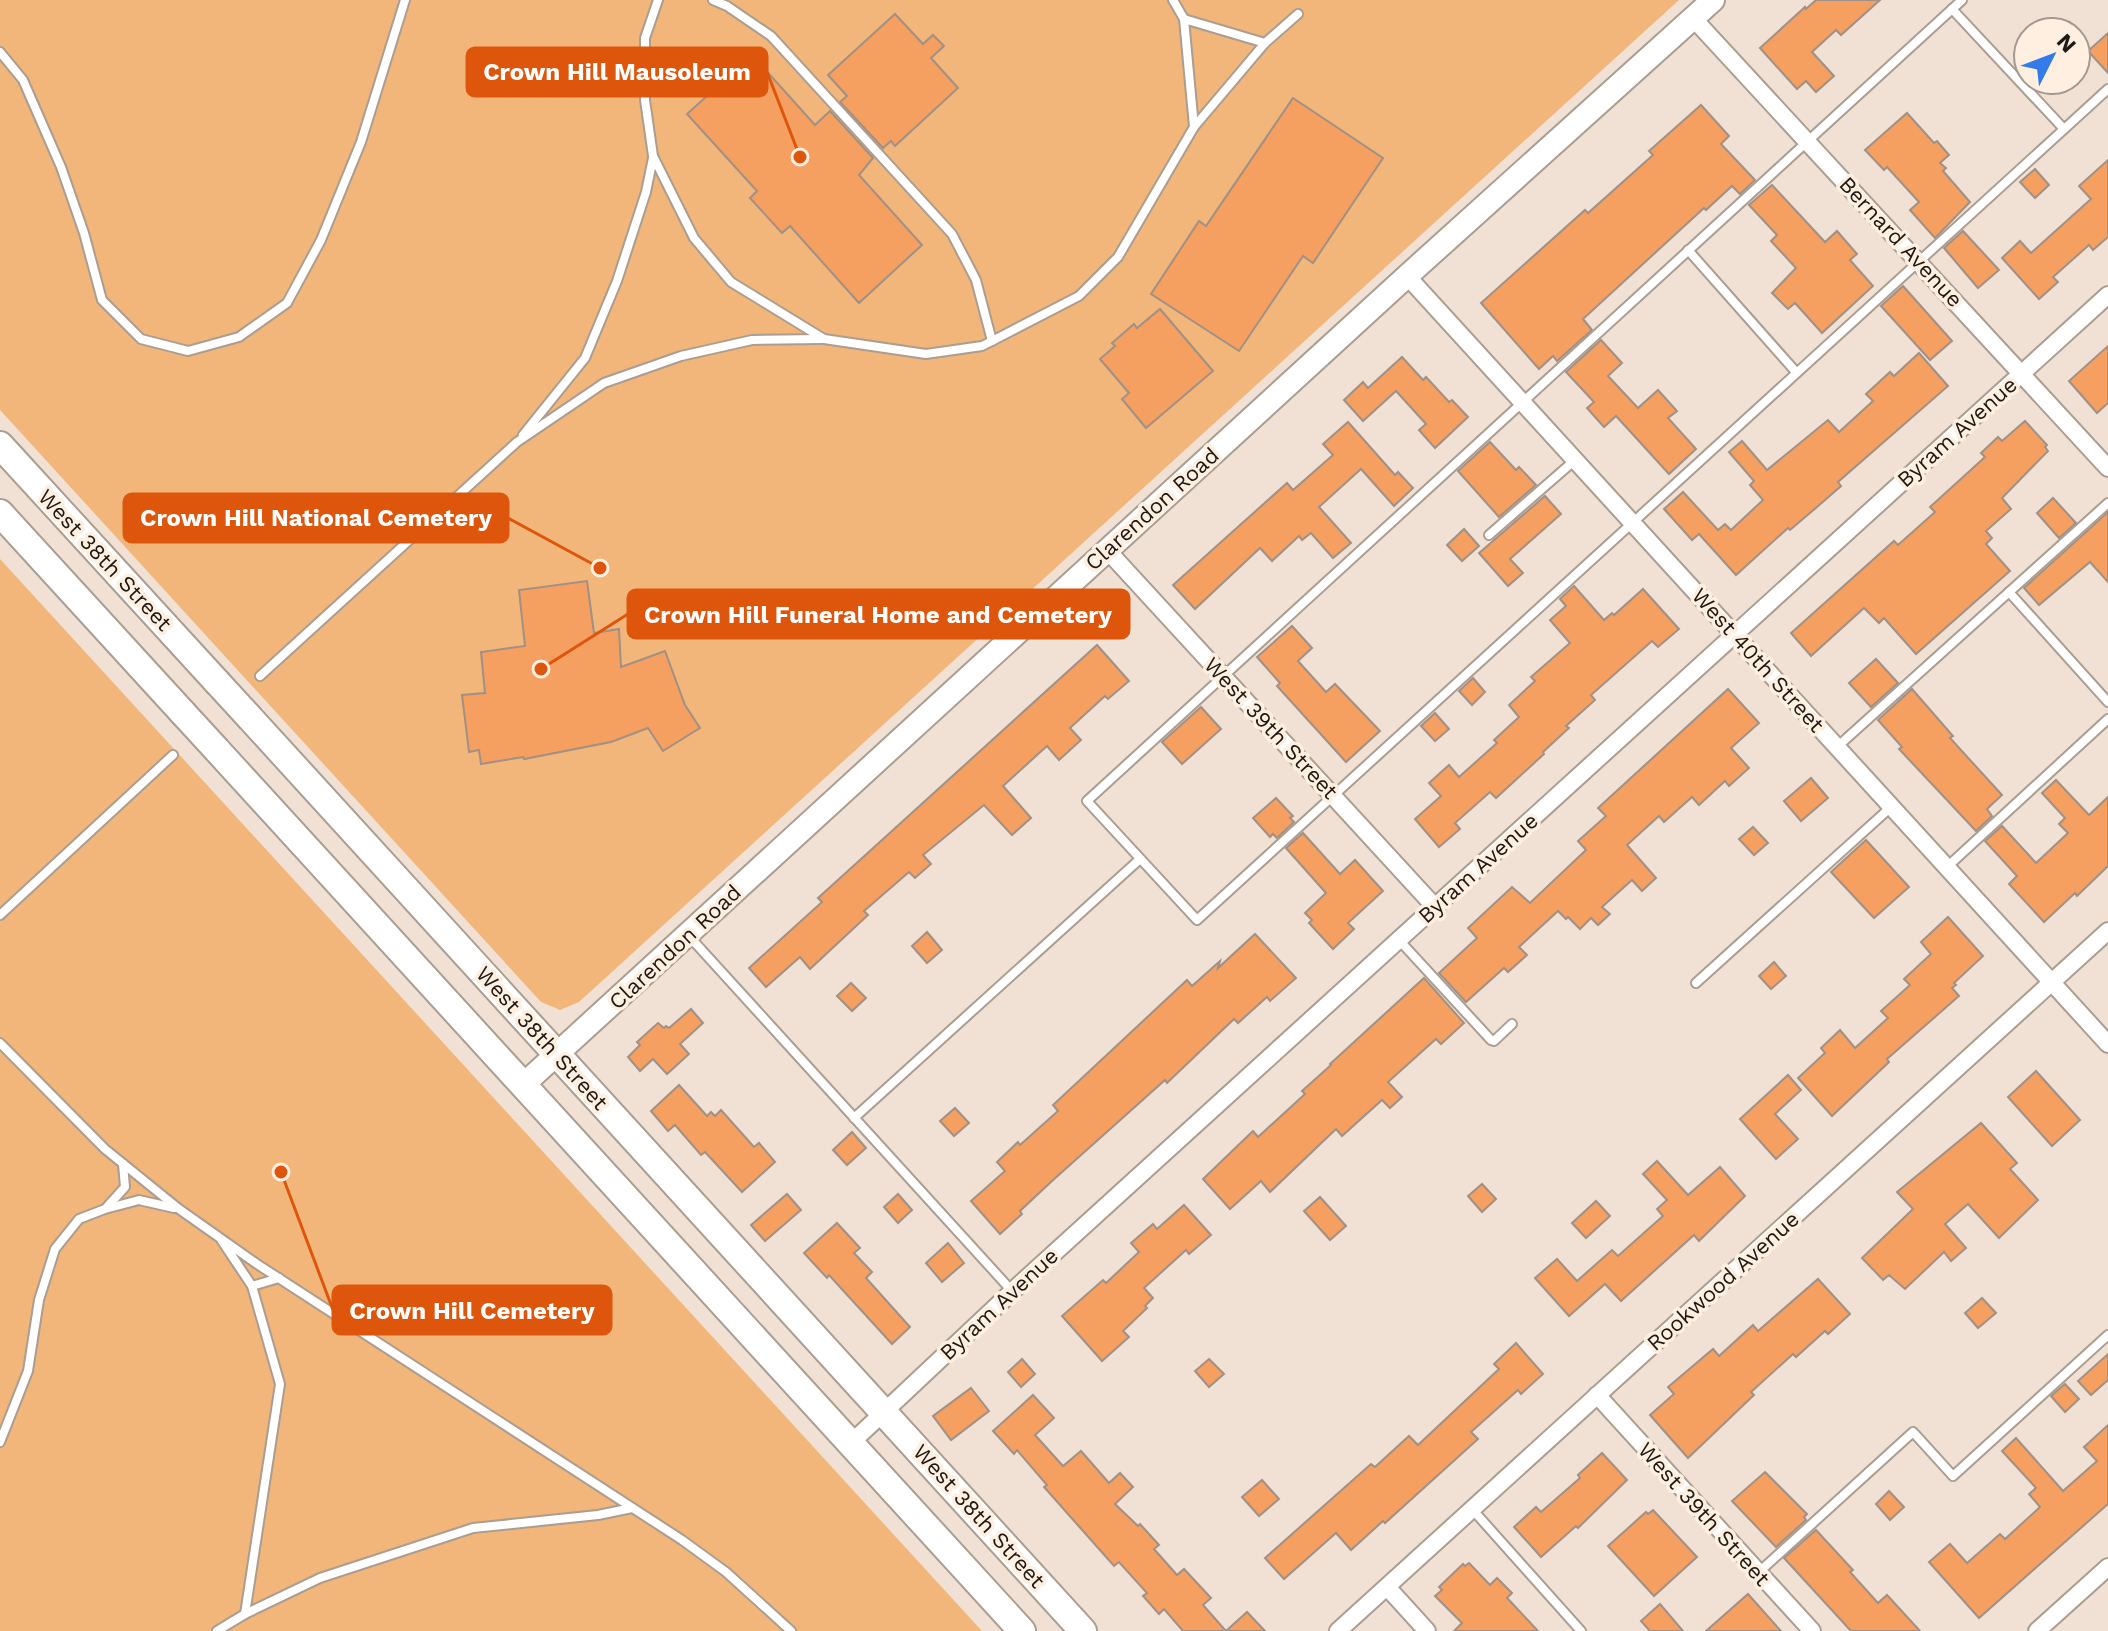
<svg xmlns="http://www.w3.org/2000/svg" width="2108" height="1631" viewBox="0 0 2108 1631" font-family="'Work Sans',sans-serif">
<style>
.green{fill:#f3b67a}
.building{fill:#f59f61;stroke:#a09085;stroke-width:2}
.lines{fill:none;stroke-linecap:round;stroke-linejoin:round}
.lane-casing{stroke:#ab9d90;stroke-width:12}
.street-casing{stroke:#ab9d90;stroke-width:20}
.secondary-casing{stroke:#ab9d90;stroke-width:26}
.primary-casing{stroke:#ab9d90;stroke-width:30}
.lane{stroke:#fff;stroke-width:8}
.street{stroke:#fff;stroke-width:16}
.secondary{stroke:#fff;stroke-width:22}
.primary{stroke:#fff;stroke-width:26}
.primary-bridge-casing{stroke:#ab9d90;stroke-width:30;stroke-linecap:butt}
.primary-bridge{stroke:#fff;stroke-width:26}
.labels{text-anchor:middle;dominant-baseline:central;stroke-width:7;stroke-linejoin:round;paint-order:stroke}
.street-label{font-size:22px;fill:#1e1914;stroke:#feefe1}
.leader{fill:none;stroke:#de560c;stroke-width:3}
.callout-dot{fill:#de560c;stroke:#feefe1;stroke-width:3}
.callout{fill:#de560c;stroke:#de560c;stroke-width:3}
.callout-label{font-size:24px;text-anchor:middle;font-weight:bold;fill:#fff}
</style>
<rect width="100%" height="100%" fill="#f0e1d4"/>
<g class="green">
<path d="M0,0H1679L579,1002L560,1010L541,1002L0,410Z"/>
<path d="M0,559L982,1631H0Z"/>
</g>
<g class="building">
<path d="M1816,0H1880L1841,35L1836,30L1812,52L1834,76L1816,92L1806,81L1797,89L1760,48L1805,7L1806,9Z"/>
<path d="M895,14L923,44L933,35L944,46L931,58L958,88L895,146L891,141L883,148L840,102L847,96L828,75Z"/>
<path d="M2108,33V73L2088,51Z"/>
<path d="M752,55L815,125L830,111L873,158L859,175L922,245L859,303L790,226L782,233L750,198L757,191L687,114Z"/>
<path d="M1293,98L1383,158L1313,263L1303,256L1239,351L1151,294L1199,221L1206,226Z"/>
<path d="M1701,105L1729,136L1721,144L1755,180L1740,194L1732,186L1706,210L1704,208L1583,319L1592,330L1557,361L1553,356L1539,369L1481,303L1585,210L1588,213L1653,155L1649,151Z"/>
<path d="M1907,113L1934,143L1937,141L1949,155L1940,163L1946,168L1943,171L1970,202L1935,238L1910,210L1919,202L1887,167L1884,170L1865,150Z"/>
<path d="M2108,160V237L2093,250L2089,245L2053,277L2058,282L2039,299L2002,258L2020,241L2031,253L2091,199L2079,186Z"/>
<path d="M2035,169L2049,185L2035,198L2020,182Z"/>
<path d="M1772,185L1825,242L1837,231L1857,254L1850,260L1873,286L1822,333L1795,303L1788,309L1772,293L1796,268L1771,241L1777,235L1749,205Z"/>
<path d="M1963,231L1999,270L1978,288L1944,248Z"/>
<path d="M1903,286L1952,341L1930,360L1881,306Z"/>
<path d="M1160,309L1213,371L1146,428L1122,399L1129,393L1100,359L1115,346L1112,343L1134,324L1137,328Z"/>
<path d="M1601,340L1622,363L1608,376L1638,408L1658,390L1677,411L1668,418L1696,449L1669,474L1616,416L1604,427L1587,408L1594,402L1566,372Z"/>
<path d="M2108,346V403L2097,413L2069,381Z"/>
<path d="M1919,353L1948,386L1838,482L1841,486L1817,507L1790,530L1788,528L1736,575L1699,534L1692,540L1664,509L1683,492L1718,530L1725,524L1731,530L1763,500L1750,485L1754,481L1729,452L1742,441L1767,470L1828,420L1839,432L1873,401L1866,394L1890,372L1894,376Z"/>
<path d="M1402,357L1423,380L1426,377L1449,402L1452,400L1468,417L1435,448L1419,430L1426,424L1396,391L1363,421L1344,400L1363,382L1368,388Z"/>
<path d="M2025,421L2047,445L2045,447L2048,451L2002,498L2011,509L1986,531L1992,538L1986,544L2010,571L1916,654L1884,618L1879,623L1864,608L1811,656L1791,633L1894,541L1898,545L1935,512L1930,507L1985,457L1981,453L1998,437L2002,441Z"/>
<path d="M1348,422L1395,475L1398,472L1413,488L1394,506L1361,469L1319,507L1351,543L1333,558L1311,533L1302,540L1299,536L1272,561L1260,548L1195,609L1173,585L1287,483L1293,490L1333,455L1323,444Z"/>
<path d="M1490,442L1516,470L1519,467L1536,485L1499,517L1458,471Z"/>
<path d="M1545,496L1561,514L1510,559L1523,573L1508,586L1479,553Z"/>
<path d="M2053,498L2076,523L2059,538L2037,513Z"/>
<path d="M2108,512V582L2090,562L2039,605L2024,588Z"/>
<path d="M1464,529L1479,546L1462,561L1447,545Z"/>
<path d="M587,581L594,633L619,629L621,667L665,651L685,705L700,728L663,751L648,728L611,742L524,759L523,757L481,764L479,750L469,752L462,695L485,693L481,652L525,646L519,590Z"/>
<path d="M1574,586L1604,620L1612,613L1614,615L1643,589L1679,629L1658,647L1652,641L1591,695L1595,700L1566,726L1569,728L1543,752L1544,754L1496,798L1490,792L1455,823L1460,829L1439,847L1415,819L1441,796L1429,783L1449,765L1459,777L1497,743L1494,740L1519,717L1509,705L1535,681L1531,677L1570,643L1550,620L1566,606L1560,599Z"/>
<path d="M1292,626L1312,648L1298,661L1326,692L1335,684L1380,731L1346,762L1277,686L1280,683L1257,657Z"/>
<path d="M1097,645L1129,681L1108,699L1105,696L1070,728L1081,740L1059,760L1047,746L1003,786L1031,818L1012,835L984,805L923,855L931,864L915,878L909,872L864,911L868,915L810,969L800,957L766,987L749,968L822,902L818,898Z"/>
<path d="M1876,659L1898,683L1871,707L1849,683Z"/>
<path d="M1473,678L1485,692L1472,705L1459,691Z"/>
<path d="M1728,689L1759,723L1731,748L1749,768L1729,786L1725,781L1699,805L1692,797L1664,822L1659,816L1627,845L1656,878L1642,891L1632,880L1602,907L1610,914L1598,925L1591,918L1580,929L1568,917L1566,919L1558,911L1519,947L1527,955L1508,972L1504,968L1466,1002L1439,973L1477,938L1468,928L1512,887L1530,903L1586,850L1578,841L1606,816L1598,808Z"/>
<path d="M1912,689L1953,736L1950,738L2002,795L1987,809L1992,816L1976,831L1899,749L1902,747L1878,720Z"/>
<path d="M1201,707L1221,729L1182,764L1162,742Z"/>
<path d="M1435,713L1449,729L1435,741L1421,726Z"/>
<path d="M1811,778L1828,798L1801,821L1784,801Z"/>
<path d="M2056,780L2089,815L2108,797V866L2077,896L2075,893L2044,922L2009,884L2017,876L1985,841L2002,826L2036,863L2068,833L2059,824L2065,818L2042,793Z"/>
<path d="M1276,798L1293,816L1290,818L1294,822L1277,838L1273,834L1270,837L1253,818Z"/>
<path d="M1753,827L1768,843L1754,855L1739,839Z"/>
<path d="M1303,833L1340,874L1355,860L1383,891L1348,923L1354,929L1333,949L1309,923L1312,920L1305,913L1326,893L1286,848Z"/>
<path d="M1866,840L1909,887L1874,918L1831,872Z"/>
<path d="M1948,917L1983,956L1954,983L1956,985L1952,988L1959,996L1887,1059L1889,1062L1832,1116L1798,1078L1825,1053L1821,1048L1840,1030L1855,1048L1888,1018L1881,1011L1910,985L1904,979L1931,954L1921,942Z"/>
<path d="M927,932L942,950L927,963L912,946Z"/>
<path d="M1255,934L1296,978L1270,1001L1267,997L1238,1023L1234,1019L1167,1083L1165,1080L1052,1181L1020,1211L1022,1214L1000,1234L971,1201L1005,1171L997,1162L1018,1142L1020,1145L1058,1111L1053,1105L1187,980L1192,986L1220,961L1218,968Z"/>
<path d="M1774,962L1786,976L1771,989L1759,976Z"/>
<path d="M1424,978L1464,1023L1441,1044L1436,1039L1388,1082L1402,1097L1390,1108L1382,1100L1342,1136L1336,1129L1270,1192L1261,1181L1230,1209L1203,1179L1253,1131L1258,1137L1305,1094L1302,1091L1331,1065L1330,1064Z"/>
<path d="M851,983L866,998L852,1011L837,996Z"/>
<path d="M691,1009L703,1023L680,1044L689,1054L667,1074L653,1059L640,1071L628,1057L640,1045L637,1042L658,1023L664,1028L666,1026L669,1028Z"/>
<path d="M2036,1071L2080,1120L2052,1146L2008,1097Z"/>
<path d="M1788,1075L1801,1090L1775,1114L1798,1139L1776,1159L1740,1119Z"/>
<path d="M679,1085L707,1116L711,1112L715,1116L721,1110L754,1147L759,1143L775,1162L742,1192L705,1152L701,1155L675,1125L668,1131L651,1111Z"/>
<path d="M955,1108L969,1123L954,1136L940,1121Z"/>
<path d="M1981,1123L2017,1163L2010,1169L2038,1200L1999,1238L1968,1204L1945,1224L1966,1248L1951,1261L1944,1252L1905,1289L1889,1275L1883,1280L1862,1258L1913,1209L1897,1192Z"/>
<path d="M852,1132L866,1148L847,1165L833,1150Z"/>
<path d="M1657,1161L1688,1195L1720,1167L1745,1196L1699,1241L1694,1235L1621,1301L1605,1284L1569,1316L1535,1278L1557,1259L1577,1281L1612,1250L1618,1256L1663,1216L1657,1209L1667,1200L1643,1174Z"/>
<path d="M1482,1184L1496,1199L1482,1212L1468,1196Z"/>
<path d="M787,1194L801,1210L765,1241L751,1225Z"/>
<path d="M898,1194L912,1210L898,1223L884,1207Z"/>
<path d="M1320,1197L1346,1226L1330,1240L1304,1211Z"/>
<path d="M1596,1201L1610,1216L1586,1238L1572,1223Z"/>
<path d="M1184,1205L1211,1235L1189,1254L1186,1250L1144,1288L1153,1298L1145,1306L1147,1308L1123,1331L1129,1337L1102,1361L1062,1316L1103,1280L1106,1283L1139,1252L1131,1243L1153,1224L1157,1229Z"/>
<path d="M837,1223L860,1248L854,1253L872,1272L866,1278L910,1327L892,1344L829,1275L827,1278L804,1253Z"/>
<path d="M948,1243L964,1263L942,1282L926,1263Z"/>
<path d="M1818,1279L1850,1314L1828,1334L1825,1331L1796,1357L1793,1354L1751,1392L1754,1395L1688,1458L1650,1415L1674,1394L1668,1387L1713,1349L1719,1356L1753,1325L1758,1331Z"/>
<path d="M1982,1298L1996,1313L1978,1328L1965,1313Z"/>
<path d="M1516,1343L1543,1374L1521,1394L1518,1390L1471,1432L1478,1439L1385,1523L1383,1521L1351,1550L1336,1533L1284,1579L1265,1558L1371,1464L1375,1467L1409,1436L1418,1445L1499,1369L1494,1364Z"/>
<path d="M2108,1354V1380L2091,1395L2078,1381Z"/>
<path d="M1022,1359L1035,1374L1021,1387L1008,1372Z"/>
<path d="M1209,1359L1224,1374L1209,1387L1195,1371Z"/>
<path d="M2065,1384L2079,1399L2065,1412L2051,1396Z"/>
<path d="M971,1388L989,1411L951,1440L933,1416Z"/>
<path d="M1033,1395L1054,1418L1035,1435L1063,1466L1081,1451L1109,1483L1120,1473L1133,1487L1115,1504L1138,1526L1140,1524L1159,1545L1154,1549L1177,1575L1184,1569L1211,1598L1203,1605L1226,1631H1183L1164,1609L1159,1614L1143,1596L1147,1593L1119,1562L1114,1566L1044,1487L1047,1485L1017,1450L1014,1454L993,1431Z"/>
<path d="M2108,1425V1504L1979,1618L1929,1562L1950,1544L1967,1563L2000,1534L2005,1539L2040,1507L2029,1494L2036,1488L2002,1451L2016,1438L2063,1491L2097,1461L2084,1447Z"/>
<path d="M1602,1453L1627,1480L1578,1528L1576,1526L1541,1557L1514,1527L1536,1507L1541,1512L1580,1478L1578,1475Z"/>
<path d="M1765,1472L1807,1514L1804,1517L1806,1520L1776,1547L1732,1501Z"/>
<path d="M1262,1480L1279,1499L1259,1516L1242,1497Z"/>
<path d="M1889,1491L1904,1507L1890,1520L1876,1504Z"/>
<path d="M1653,1510L1697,1557L1654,1596L1608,1546L1646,1512L1648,1514Z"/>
<path d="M1816,1530L1853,1570L1850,1572L1878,1603L1887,1595L1920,1631H1851L1784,1558Z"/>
<path d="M1469,1563L1490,1585L1497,1578L1512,1593L1507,1598L1510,1601L1538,1631H1454L1462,1623L1435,1596L1442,1590L1439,1587L1463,1564L1465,1566Z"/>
<path d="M1748,1594L1781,1631H1706Z"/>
<path d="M1660,1604L1683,1631H1650L1641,1621Z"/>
<path d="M1247,1612L1265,1631H1226Z"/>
</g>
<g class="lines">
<defs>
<g id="lane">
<path d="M658,0L645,38V100L653,156L694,238L731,282L824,339L926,354L982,346L992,341L1079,296L1118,257L1194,127L1184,19L1173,0"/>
<path d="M713,0L727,6L771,36L952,234L976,280L992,341"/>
<path d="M1962,0L1087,801L1197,920L2108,89"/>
<path d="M1952,9L2064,129"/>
<path d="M1184,19L1265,43"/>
<path d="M0,52L23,80L61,167L84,233L102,300L141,339L188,351L239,337L287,303L321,240L361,142L405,0"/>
<path d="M1194,127L1265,43L1298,14"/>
<path d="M1688,250L1796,372"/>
<path d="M523,435L585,358L617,281L646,192L653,158"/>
<path d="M1489,535L1575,460"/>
<path d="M2009,592L2108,702"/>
<path d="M260,676L517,442L604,383L681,356L752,340L823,339"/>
<path d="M1837,747L2108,503"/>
<path d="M1947,867L2108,719"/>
<path d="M0,915L173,755"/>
<path d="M688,935L1012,1291"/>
<path d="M1399,940L1491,1040L1494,1041L1512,1024"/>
<path d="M1696,983L1891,807"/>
<path d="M0,1043L105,1149L179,1209L257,1264L682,1540L726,1572L791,1631"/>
<path d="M854,1118L1140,859"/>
<path d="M107,1207L125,1187L123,1164"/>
<path d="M222,1241L252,1286L280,1384L245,1614"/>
<path d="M252,1286L279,1278"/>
<path d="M0,1442L28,1371L39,1300L55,1249L79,1219L105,1209L139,1200L174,1208"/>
<path d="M1472,1509L1581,1631"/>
<path d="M1759,1572L1913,1432L1953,1476L2108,1335"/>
<path d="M217,1631L245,1614L320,1578L473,1528L598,1515L632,1508"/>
</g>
<g id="street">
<path d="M1693,18L2108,468"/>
<path d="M1407,276L2108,1044"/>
<path d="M1107,550L1435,907"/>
<path d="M1597,1395L1812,1631"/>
<path d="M851,1443L1019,1285L2108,295"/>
<path d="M1387,1587L1427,1631"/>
<path d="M1338,1631L2108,931"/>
<path d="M2037,1631L2108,1567"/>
</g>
<path id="secondary" d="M523,1085L1407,276L1713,0"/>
<g id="primary">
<path d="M0,445L217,682"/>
<path d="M0,513L183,713"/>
<path d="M251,719L1083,1631"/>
<path d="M217,750L1022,1631"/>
</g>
</defs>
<use href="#lane" class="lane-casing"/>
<use href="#street" class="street-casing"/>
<use href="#secondary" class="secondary-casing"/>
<use href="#primary" class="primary-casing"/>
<use href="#lane" class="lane"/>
<use href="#street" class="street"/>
<use href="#secondary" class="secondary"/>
<use href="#primary" class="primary"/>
<defs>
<g id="primary-bridge">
<path d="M217,682L251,719"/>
<path d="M183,713L217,750"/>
</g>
</defs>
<use href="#primary-bridge" class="primary-bridge-casing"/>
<use href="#primary-bridge" class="primary-bridge"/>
</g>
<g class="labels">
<g class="street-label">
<text transform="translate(1901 242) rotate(47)">Bernard Avenue</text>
<text transform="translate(1957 432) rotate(-42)">Byram Avenue</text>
<text transform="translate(1152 509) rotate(-42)">Clarendon Road</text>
<text transform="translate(105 560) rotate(47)">West 38th Street</text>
<text transform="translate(1758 660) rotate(48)">West 40th Street</text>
<text transform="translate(1271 728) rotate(47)">West 39th Street</text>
<text transform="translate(1478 868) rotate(-42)">Byram Avenue</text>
<text transform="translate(675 947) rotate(-43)">Clarendon Road</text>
<text transform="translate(542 1038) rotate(48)">West 38th Street</text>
<text transform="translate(1723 1281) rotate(-42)">Rookwood Avenue</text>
<text transform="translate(999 1304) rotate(-43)">Byram Avenue</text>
<text transform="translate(1704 1514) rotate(48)">West 39th Street</text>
<text transform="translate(979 1516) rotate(48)">West 38th Street</text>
</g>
</g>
<path class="leader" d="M800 157L767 72M600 568L508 518M541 669L628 614M281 1172L333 1310"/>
<g class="callout-dot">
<circle cx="800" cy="157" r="8"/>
<circle cx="600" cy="568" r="8"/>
<circle cx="541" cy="669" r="8"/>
<circle cx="281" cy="1172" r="8"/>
</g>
<g class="callout">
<rect x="467" y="48" width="300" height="48" rx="8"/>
<rect x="124" y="494" width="384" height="48" rx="8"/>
<rect x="628" y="590" width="501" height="48" rx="8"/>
<rect x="333" y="1286" width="278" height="48" rx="8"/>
</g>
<g class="callout-label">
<text x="617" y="80">Crown Hill Mausoleum</text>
<text x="316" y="526">Crown Hill National Cemetery</text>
<text x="878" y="623">Crown Hill Funeral Home and Cemetery</text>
<text x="472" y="1319">Crown Hill Cemetery</text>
</g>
<g transform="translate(2052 56) rotate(48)"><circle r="38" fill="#feefe1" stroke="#a4998f" stroke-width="2"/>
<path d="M0-6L14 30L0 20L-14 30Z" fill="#327be8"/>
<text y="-12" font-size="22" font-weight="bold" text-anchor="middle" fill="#1e1914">N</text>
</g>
</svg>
